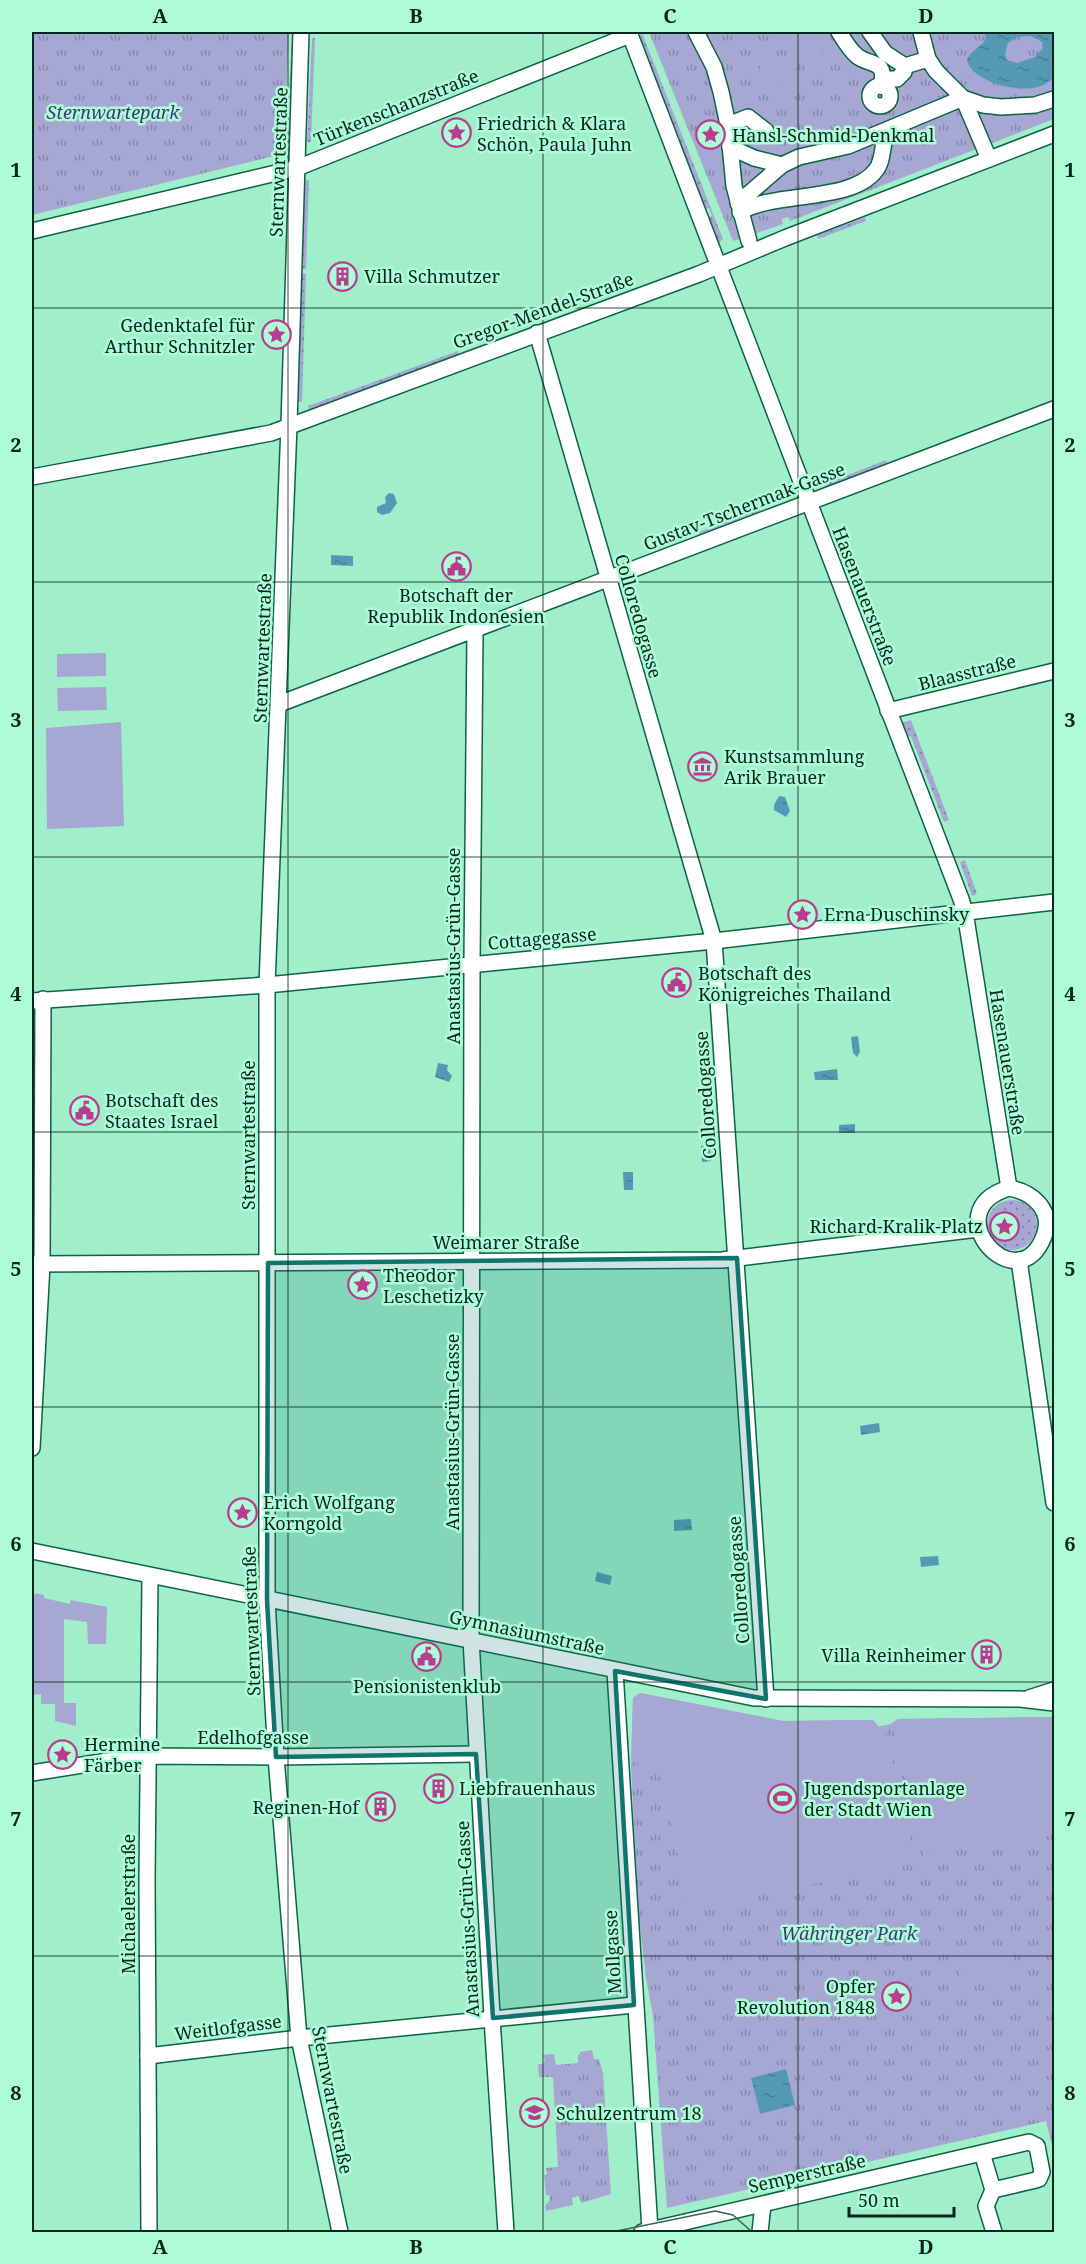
<svg xmlns="http://www.w3.org/2000/svg" width="1086" height="2264" viewBox="0 0 1086 2264" font-family="'Noto Serif',serif">
<style>
.grass{fill:url(#grass-dots)}
.park{fill:url(#park-tufts)}
.garden{fill:#a7a7d4}
.water{fill:url(#water-ripples);fill-rule:evenodd}
.lines{fill:none;stroke-linecap:round;stroke-linejoin:round}
.minor-casing{stroke:#0c6346;stroke-width:18}
.minor{stroke:#fff;stroke-width:15}
.tram{stroke:#376653;stroke-width:1.5}
.marked{fill:#0f766e;fill-opacity:0.2;stroke:#0f766e;stroke-width:4.5;stroke-linejoin:round}
.grid{fill:none;stroke:#07281c;stroke-width:1.5;stroke-opacity:0.55}
.labels{text-anchor:middle;dominant-baseline:central;stroke-width:5;stroke-linejoin:round;paint-order:stroke}
.street-label{font-size:18px;fill:#07281c;stroke:#aefbd8}
.park-label{font-size:18px;font-style:italic;fill:#3e377a;stroke:#aefbd8}
.poi-label{font-size:18px;fill:#07281c;stroke:#aefbd8;text-anchor:start}
.neatline{fill:none;stroke:#07281c;stroke-width:2}
.grid-label{font-size:20px;text-anchor:middle;font-weight:bold;fill:#07281c}
</style>
<defs>
<pattern id="grass-dots" width="8" height="8" patternUnits="userSpaceOnUse" patternTransform="scale(1.5)"><rect width="8" height="8" fill="#a7a7d4"/><path d="M2 2h.1M6 6h.1" fill="none" stroke="#8688ab" stroke-width="1.8" stroke-linecap="round"/></pattern>
<pattern id="park-tufts" width="24" height="20" patternUnits="userSpaceOnUse" patternTransform="scale(1.5)"><rect width="24" height="20" fill="#a7a7d4"/><path d="M3 7l-1-3M5 7V3M7 7l1-3M15 17l-1-3M17 17v-4M19 17l1-3" fill="none" stroke="#8688ab"/></pattern>
<pattern id="water-ripples" width="26" height="14" patternUnits="userSpaceOnUse" patternTransform="scale(1.5)"><rect width="26" height="14" fill="#549ab4"/><path d="M2 4q2-2 4 0t4 0M15 11q2-2 4 0t4 0" fill="none" stroke="#447e92"/></pattern>
</defs>
<rect width="100%" height="100%" fill="#a1eecb"/>
<g class="grass">
<path d="M292,32H296L291,142H287Z"/>
<path d="M642,33L723,239L719,243L709,217L712,216L709,208L706,209L639,37Z"/>
<path d="M312,38H315L311,142H307Z"/>
<path d="M309,180L306,269H302L305,181Z"/>
<path d="M865,217L866,221L818,239L817,236L820,234L819,230L827,227L829,231Z"/>
<path d="M302,273L306,274L302,402H298Z"/>
<path d="M458,351L459,354L309,410L308,406Z"/>
<path d="M886,460L888,464L827,487L825,484Z"/>
<path d="M760,509L761,513L699,537L697,533Z"/>
<path d="M911,720L949,820L944,822L911,736L908,737L902,723Z"/>
<path d="M965,860L977,894L972,896L960,862Z"/>
<circle cx="1012" cy="1225" r="25"/>
</g>
<g class="park">
<path d="M32,32H289L284,142L274,156L32,215Z"/>
<path d="M649,32H1054V119L790,221L788,217L782,219L783,224L733,241Z"/>
<path d="M640,1693L783,1721L873,1720L879,1727L894,1723L898,1719L1054,1717V2153L1046,2121L667,2208L653,2016L646,1978L638,1908L631,1766L633,1698Z"/>
<path d="M592,2050L594,2059H599L603,2073L611,2194L581,2203L579,2196L572,2198L573,2205L546,2211L545,2206L550,2200L549,2195H546L544,2175L547,2174L546,2168L558,2167L553,2077H539L538,2064H543L545,2061L542,2055L554,2054L556,2065L578,2063V2055L580,2054V2052Z"/>
</g>
<g class="garden">
<path d="M772,32H829L819,61L767,44Z"/>
<path d="M835,32H874L864,45L847,49Z"/>
<path d="M763,53L798,61L792,88L757,81Z"/>
<path d="M106,653V676L57,677V654Z"/>
<path d="M106,687L107,710L58,711L57,688Z"/>
<path d="M121,722L124,826L47,829L46,728Z"/>
<path d="M35,1593L44,1595V1598L70,1604L71,1600L107,1607L106,1644H88L87,1622L64,1619V1703H76V1726L55,1721V1704H41V1694L33,1695L32,1689V1595L34,1596Z"/>
<path d="M640,1693L783,1721L873,1720L878,1727L884,1725L916,1863L689,1910L662,1778L631,1761L633,1698Z"/>
<path d="M1054,1717V1835L924,1856L892,1723L898,1719Z"/>
<path d="M950,1903L957,1931L945,1934L938,1906Z"/>
<path d="M1011,1945L1017,1977L963,1988L957,1956Z"/>
</g>
<g class="water">
<path d="M985,32H1054V78C1048,83 1041,87 1033,88C1014,91 974,82 967,61C970,47 989,47 985,32ZM1031,36L1042,42L1043,48L1035,57L1017,63L1007,60L1005,54L1008,43L1018,37Z"/>
<path d="M389,493L394,494L397,503L390,513L382,515L377,512V507L386,503L385,497Z"/>
<path d="M331,555L353,556V566L331,565Z"/>
<path d="M779,796L785,797L790,811L786,817L774,810V805Z"/>
<path d="M858,1036L860,1052L857,1057L853,1053L851,1037Z"/>
<path d="M438,1063L448,1065L447,1070L452,1076L449,1082L435,1077Z"/>
<path d="M837,1069L838,1080H815L814,1072Z"/>
<path d="M855,1124V1133H839V1125Z"/>
<path d="M710,1145L711,1161L702,1162L701,1146Z"/>
<path d="M623,1172H633V1190H624Z"/>
<path d="M879,1423L880,1432L861,1435L860,1426Z"/>
<path d="M691,1519L692,1530L674,1531V1520Z"/>
<path d="M938,1556L939,1565L921,1567L920,1557Z"/>
<path d="M597,1572L612,1576L610,1585L595,1581Z"/>
<path d="M786,2069L795,2105L760,2114L751,2078Z"/>
</g>
<g class="lines">
<defs>
<g id="minor">
<path d="M301,32L289,425L267,985V1600L276,1757L299,2038L340,2232"/>
<path d="M629,32L961,899L965,912L1009,1188"/>
<path d="M696,32L714,67L721,92L728,125L734,186L749,241"/>
<path d="M839,32C844,40 849,49 857,56C869,66 888,59 881,86"/>
<path d="M870,32L885,53L905,66"/>
<path d="M921,32L928,59L936,71L963,98L983,105L1001,107L1035,105L1054,99"/>
<path d="M883,79H897L904,72L905,66L928,59"/>
<circle cx="880" cy="96" r="10"/>
<path d="M728,125L748,117L766,131"/>
<path d="M730,147L754,158L782,165"/>
<path d="M738,203L782,165L799,157L848,146L963,98L989,159"/>
<path d="M740,212C774,191 852,203 876,170C884,160 882,142 887,130"/>
<path d="M32,231L297,168L630,35"/>
<path d="M537,333L714,941L766,1699"/>
<path d="M32,477L271,433L699,274L785,238L1054,134"/>
<path d="M475,631L472,964L471,1639L493,2034L506,2232"/>
<path d="M279,704L1054,409"/>
<path d="M888,711L1054,671"/>
<path d="M32,1001L267,985L714,941L1054,902"/>
<path d="M1009,1188C1032,1192 1054,1210 1044,1236C1018,1304 933,1211 1009,1188Z"/>
<path d="M1019,1260L1054,1503"/>
<path d="M32,1264L722,1260L978,1229"/>
<path d="M32,1448L42,1264L43,999"/>
<path d="M32,1551L754,1698L1020,1699L1054,1703"/>
<path d="M615,1671L650,2230"/>
<path d="M1029,1698L1054,1690"/>
<path d="M32,1773L139,1756L276,1757L476,1754"/>
<path d="M148,2056L299,2038L634,2005"/>
<path d="M993,2190L986,2206L994,2232"/>
<path d="M149,2232L147,1879L150,1576"/>
<path d="M642,2232L1029,2142L1037,2146L1042,2172L1039,2179L1036,2180L993,2190L982,2153"/>
<path d="M760,2232L763,2204"/>
</g>
</defs>
<use href="#minor" class="minor-casing"/>
<use href="#minor" class="minor"/>
<path class="tram" d="M612,2232L715,2211L733,2215L752,2232"/>
</g>
<path class="marked" d="M737,1258L766,1699L615,1671L634,2005L493,2018L476,1754L276,1757L267,1600L268,1263Z"/>
<path class="grid" d="M288,32V2232M543,32V2232M798,32V2232M32,308H1054M32,582H1054M32,857H1054M32,1132H1054M32,1407H1054M32,1682H1054M32,1956H1054"/>
<defs>
<symbol id="sight-ring" viewBox="-11 -11 22 22"><circle r="9.5" fill="#aefbd8" stroke="#b93d8e" stroke-width="1.5"/><path d="M0-6L1.8-2.2L6-1.7L2.9 1.2L3.7 5.4L0 3.3L-3.7 5.4L-2.9 1.2L-6-1.7L-1.8-2.2Z" fill="#b93d8e"/></symbol>
<symbol id="building-ring" viewBox="-11 -11 22 22"><circle r="9.5" fill="#aefbd8" stroke="#b93d8e" stroke-width="1.5"/><path d="M-4-6H4V6H1V3H-1V6H-4ZM-2.5-4.3h1.7v1.8h-1.7ZM.8-4.3h1.7v1.8H.8ZM-2.5-1h1.7V.8h-1.7ZM.8-1h1.7V.8H.8Z" fill="#b93d8e"/></symbol>
<symbol id="civic-ring" viewBox="-11 -11 22 22"><circle r="9.5" fill="#aefbd8" stroke="#b93d8e" stroke-width="1.5"/><path d="M-.6-6.5H3V-4.5H.6V-3L4-1V1h2V6H-6V1h2V-1L-.6-3ZM-1.2 2.5V6h2.4V2.5Z" fill="#b93d8e"/></symbol>
<symbol id="museum-ring" viewBox="-11 -11 22 22"><circle r="9.5" fill="#aefbd8" stroke="#b93d8e" stroke-width="1.5"/><path d="M0-6L6-3V-2H-6V-3ZM-5-1h2V3h-2ZM-1-1h2V3h-2ZM3-1h2V3H3ZM-6 4H6V6H-6Z" fill="#b93d8e"/></symbol>
<symbol id="stadium-ring" viewBox="-11 -11 22 22"><circle r="9.5" fill="#aefbd8" stroke="#b93d8e" stroke-width="1.5"/><path d="M0-5a6.5 5 0 1 0 0 10a6.5 5 0 1 0 0-10ZM-3.5-1.8h7v3.6h-7Z" fill="#b93d8e"/></symbol>
<symbol id="school-ring" viewBox="-11 -11 22 22"><circle r="9.5" fill="#aefbd8" stroke="#b93d8e" stroke-width="1.5"/><path d="M0-5L7-2L0 1L-7-2ZM-4 1L0 2.5L4 1V4Q0 6-4 4Z" fill="#b93d8e"/></symbol>
</defs>
<g fill-rule="evenodd">
<use href="#sight-ring" x="440" y="116" width="33" height="33"/>
<use href="#sight-ring" x="694" y="118" width="33" height="33"/>
<use href="#building-ring" x="326" y="260" width="33" height="33"/>
<use href="#sight-ring" x="260" y="318" width="33" height="33"/>
<use href="#civic-ring" x="440" y="550" width="33" height="33"/>
<use href="#museum-ring" x="686" y="750" width="33" height="33"/>
<use href="#sight-ring" x="786" y="898" width="33" height="33"/>
<use href="#civic-ring" x="660" y="966" width="33" height="33"/>
<use href="#civic-ring" x="68" y="1094" width="33" height="33"/>
<use href="#sight-ring" x="988" y="1210" width="33" height="33"/>
<use href="#sight-ring" x="346" y="1268" width="33" height="33"/>
<use href="#sight-ring" x="226" y="1496" width="33" height="33"/>
<use href="#building-ring" x="970" y="1638" width="33" height="33"/>
<use href="#civic-ring" x="410" y="1640" width="33" height="33"/>
<use href="#sight-ring" x="46" y="1738" width="33" height="33"/>
<use href="#building-ring" x="422" y="1772" width="33" height="33"/>
<use href="#stadium-ring" x="766" y="1782" width="33" height="33"/>
<use href="#building-ring" x="364" y="1790" width="33" height="33"/>
<use href="#sight-ring" x="880" y="1980" width="33" height="33"/>
<use href="#school-ring" x="518" y="2096" width="33" height="33"/>
</g>
<g class="labels">
<g class="street-label">
<text transform="translate(396 107) rotate(-22)">Türkenschanzstraße</text>
<text transform="translate(278 162) rotate(-88)">Sternwartestraße</text>
<text transform="translate(543 310) rotate(-20)">Gregor-Mendel-Straße</text>
<text transform="translate(744 506) rotate(-21)">Gustav-Tschermak-Gasse</text>
<text transform="translate(865 596) rotate(69)">Hasenauerstraße</text>
<text transform="translate(639 616) rotate(74)">Colloredogasse</text>
<text transform="translate(262 648) rotate(-88)">Sternwartestraße</text>
<text transform="translate(967 672) rotate(-14)">Blaasstraße</text>
<text transform="translate(542 938) rotate(-5)">Cottagegasse</text>
<text transform="translate(453 946) rotate(-90)">Anastasius-Grün-Gasse</text>
<text transform="translate(1008 1062) rotate(81)">Hasenauerstraße</text>
<text transform="translate(705 1095) rotate(-94)">Colloredogasse</text>
<text transform="translate(248 1135) rotate(-90)">Sternwartestraße</text>
<text x="506" y="1242">Weimarer Straße</text>
<text transform="translate(452 1432) rotate(-90)">Anastasius-Grün-Gasse</text>
<text transform="translate(738 1580) rotate(-94)">Colloredogasse</text>
<text transform="translate(251 1621) rotate(-92)">Sternwartestraße</text>
<text transform="translate(527 1632) rotate(12)">Gymnasiumstraße</text>
<text x="253" y="1737">Edelhofgasse</text>
<text transform="translate(128 1904) rotate(-90)">Michaelerstraße</text>
<text transform="translate(467 1919) rotate(-93)">Anastasius-Grün-Gasse</text>
<text transform="translate(612 1952) rotate(-93)">Mollgasse</text>
<text transform="translate(228 2027) rotate(-7)">Weitlofgasse</text>
<text transform="translate(333 2100) rotate(79)">Sternwartestraße</text>
<text transform="translate(807 2173) rotate(-13)">Semperstraße</text>
</g>
<g class="park-label">
<text x="113" y="112">Sternwartepark</text>
<text x="849" y="1933">Währinger Park</text>
</g>
<g class="poi-label">
<text x="477" y="123">Friedrich &amp; Klara<tspan x="477" dy="21">Schön, Paula Juhn</tspan></text>
<text x="732" y="135">Hansl-Schmid-Denkmal</text>
<text x="364" y="276">Villa Schmutzer</text>
<text x="255" y="325" text-anchor="end">Gedenktafel für<tspan x="255" dy="21">Arthur Schnitzler</tspan></text>
<text x="456" y="595" text-anchor="middle">Botschaft der<tspan x="456" dy="21">Republik Indonesien</tspan></text>
<text x="724" y="756">Kunstsammlung<tspan x="724" dy="21">Arik Brauer</tspan></text>
<text x="824" y="914">Erna Duschinsky</text>
<text x="698" y="973">Botschaft des<tspan x="698" dy="21">Königreiches Thailand</tspan></text>
<text x="105" y="1100">Botschaft des<tspan x="105" dy="21">Staates Israel</tspan></text>
<text x="983" y="1226" text-anchor="end">Richard-Kralik-Platz</text>
<text x="383" y="1275">Theodor<tspan x="383" dy="21">Leschetizky</tspan></text>
<text x="263" y="1502">Erich Wolfgang<tspan x="263" dy="21">Korngold</tspan></text>
<text x="966" y="1655" text-anchor="end">Villa Reinheimer</text>
<text x="427" y="1686" text-anchor="middle">Pensionistenklub</text>
<text x="84" y="1744">Hermine<tspan x="84" dy="21">Färber</tspan></text>
<text x="459" y="1788">Liebfrauenhaus</text>
<text x="804" y="1788">Jugendsportanlage<tspan x="804" dy="21">der Stadt Wien</tspan></text>
<text x="359" y="1807" text-anchor="end">Reginen-Hof</text>
<text x="875" y="1986" text-anchor="end">Opfer<tspan x="875" dy="21">Revolution 1848</tspan></text>
<text x="556" y="2113">Schulzentrum 18</text>
</g>
</g>
<rect width="1086" height="2264" fill="none" stroke="#aefbd8" stroke-width="66"/>
<path d="M849 2207v9h105v-9" fill="none" stroke="#07281c" stroke-width="3"/>
<text x="858" y="2207" font-size="18" fill="#07281c" stroke="#aefbd8" stroke-width="4.5" paint-order="stroke">50 m</text>
<rect x="33" y="33" width="1020" height="2198" class="neatline"/>
<g class="grid-label">
<text x="160" y="23">A</text>
<text x="416" y="23">B</text>
<text x="670" y="23">C</text>
<text x="926" y="23">D</text>
<text x="16" y="177">1</text>
<text x="1070" y="177">1</text>
<text x="16" y="452">2</text>
<text x="1070" y="452">2</text>
<text x="16" y="727">3</text>
<text x="1070" y="727">3</text>
<text x="16" y="1001">4</text>
<text x="1070" y="1001">4</text>
<text x="16" y="1276">5</text>
<text x="1070" y="1276">5</text>
<text x="16" y="1551">6</text>
<text x="1070" y="1551">6</text>
<text x="16" y="1826">7</text>
<text x="1070" y="1826">7</text>
<text x="16" y="2100">8</text>
<text x="1070" y="2100">8</text>
<text x="160" y="2254">A</text>
<text x="416" y="2254">B</text>
<text x="670" y="2254">C</text>
<text x="926" y="2254">D</text>
</g>
</svg>
